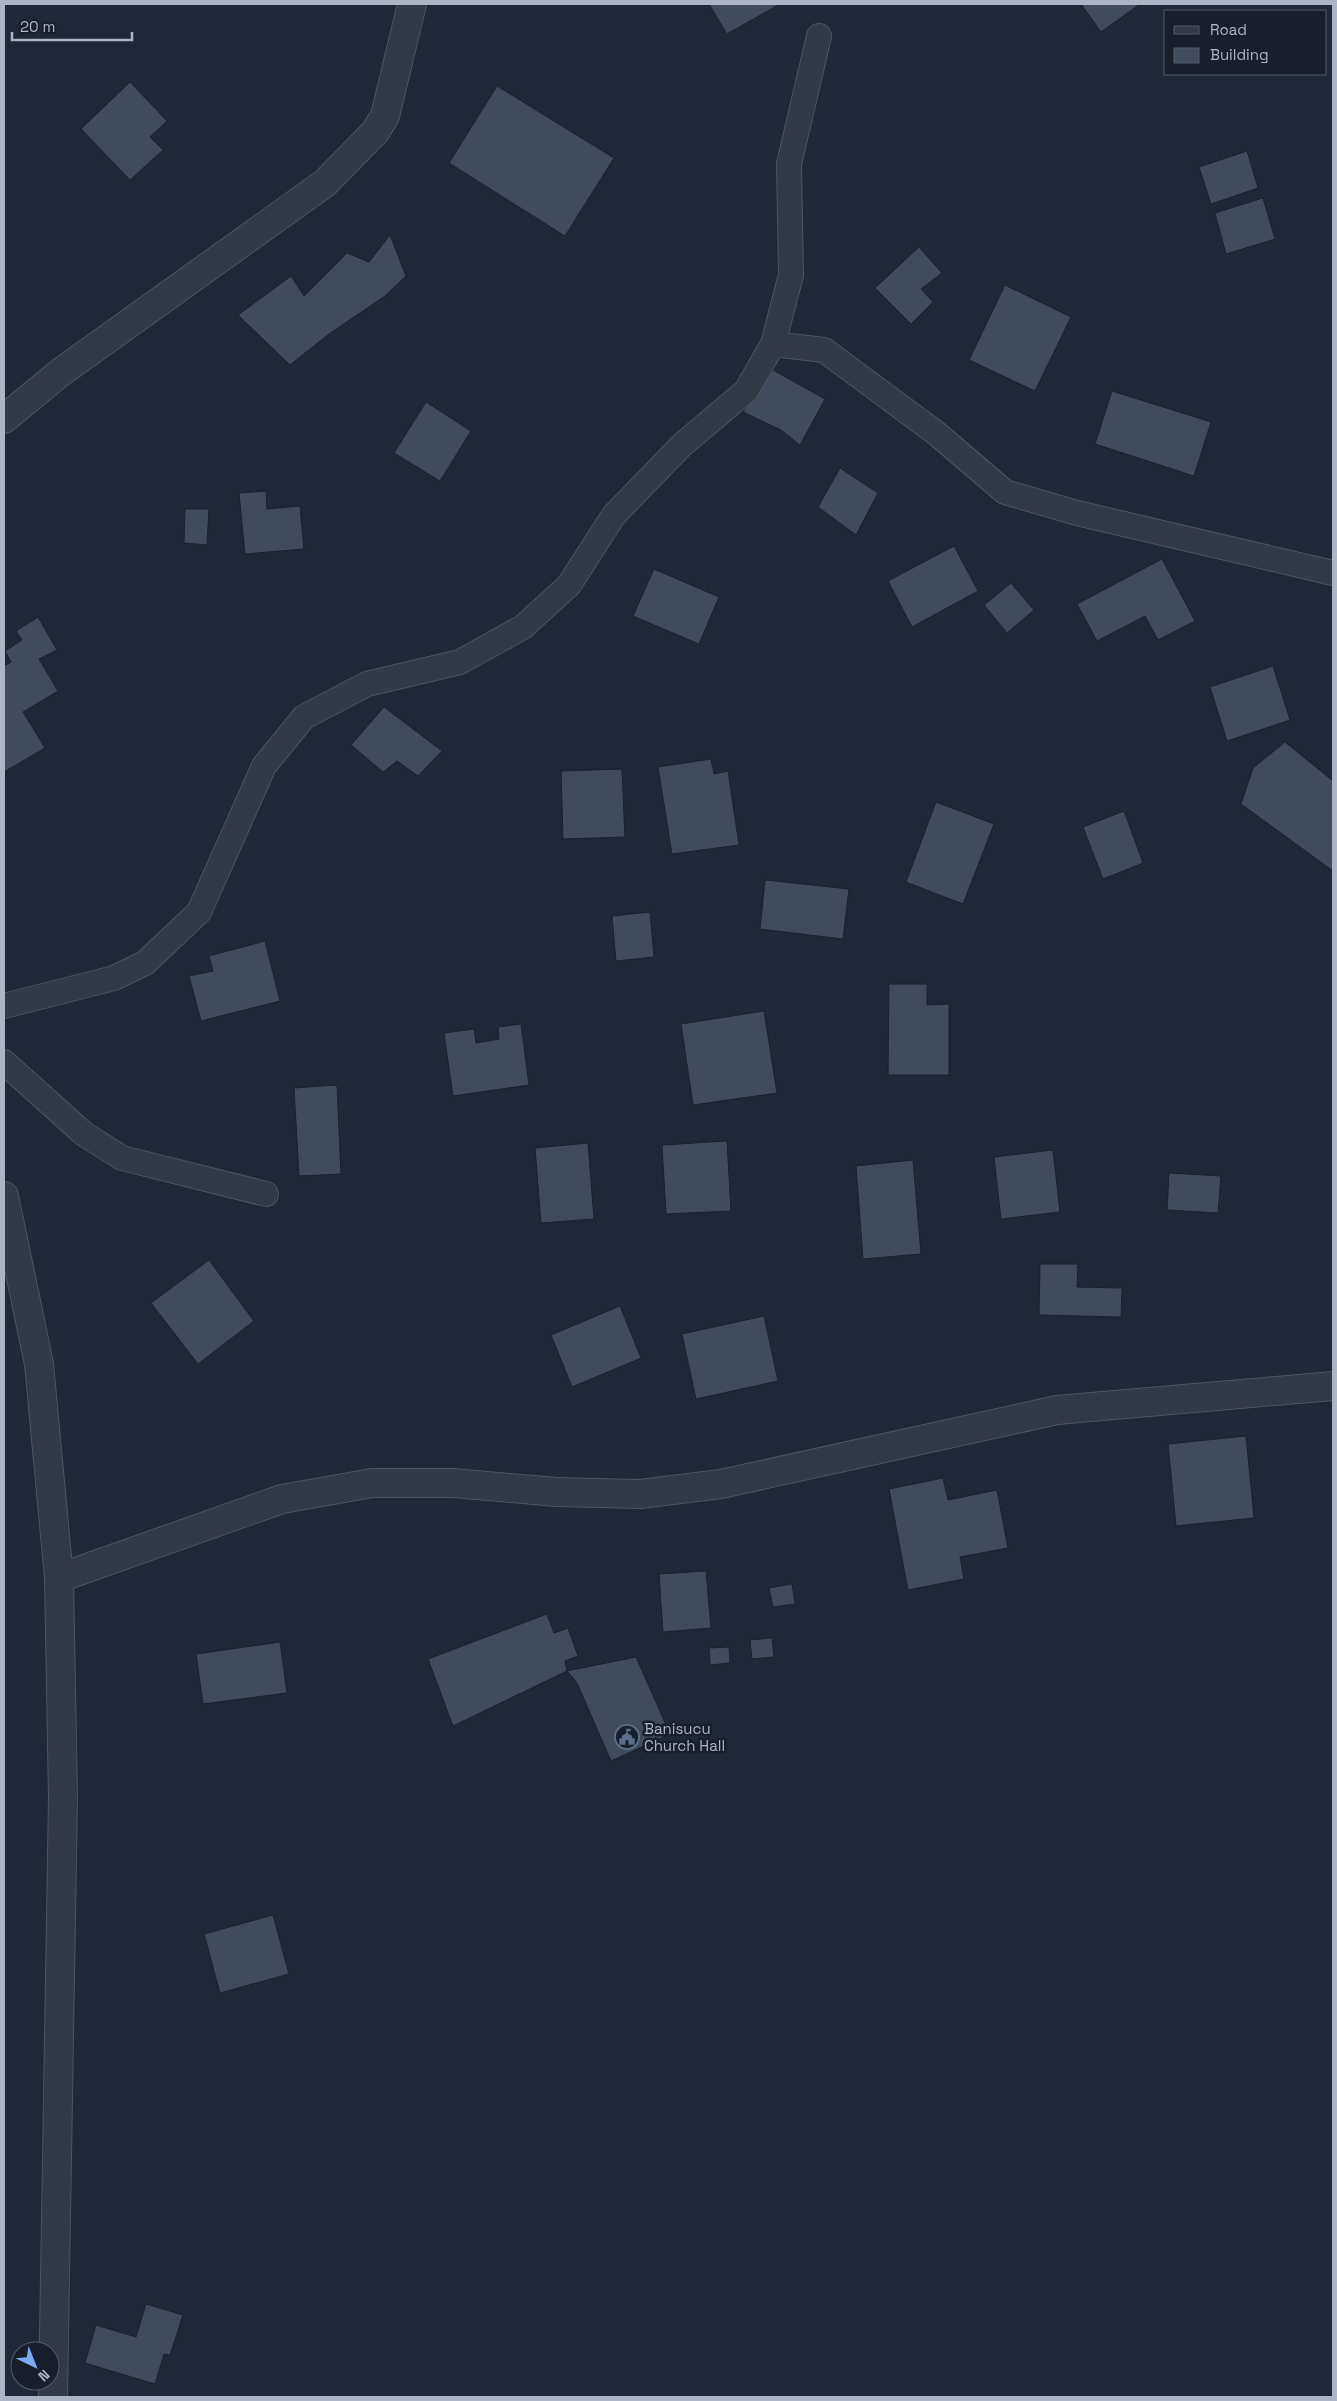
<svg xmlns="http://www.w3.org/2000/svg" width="1337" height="2401" viewBox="0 0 1337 2401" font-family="'Space Grotesk',sans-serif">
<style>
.building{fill:#404b5b;stroke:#1a212d}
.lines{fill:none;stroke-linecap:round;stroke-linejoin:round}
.lane-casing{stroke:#4d5561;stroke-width:26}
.street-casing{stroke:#4d5561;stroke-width:30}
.lane{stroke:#323a46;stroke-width:24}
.street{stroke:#323a46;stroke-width:28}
.labels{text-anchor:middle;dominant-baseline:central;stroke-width:5;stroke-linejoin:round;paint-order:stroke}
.poi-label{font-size:15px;fill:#acb5c3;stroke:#181f2a;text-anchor:start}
</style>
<rect width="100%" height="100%" fill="#1f2836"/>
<g class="building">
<path d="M709,4H780L727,34Z"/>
<path d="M1081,4H1140L1101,32Z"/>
<path d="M130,82L167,121L150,137L163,150L130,180L81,129Z"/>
<path d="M497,86L614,158L565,236L449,163Z"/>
<path d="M1247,151L1258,188L1211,204L1199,167Z"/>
<path d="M1263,198L1275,239L1226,254L1215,213Z"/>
<path d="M390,235L406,276L385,296L329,334L290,365L238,315L291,276L304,296L347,253L369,262Z"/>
<path d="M919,247L942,273L921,289L933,302L911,324L875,288Z"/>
<path d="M1005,285L1071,317L1035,391L969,360Z"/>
<path d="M773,370L825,399L800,445L781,430L743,412Z"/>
<path d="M1112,391L1211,422L1194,476L1095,444Z"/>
<path d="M426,402L471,431L440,481L394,453Z"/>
<path d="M840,468L878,493L856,535L818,507Z"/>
<path d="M266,491L267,509L300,506L304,549L245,554L239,493Z"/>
<path d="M185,509H209L207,545L184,543Z"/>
<path d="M954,546L978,591L912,627L888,581Z"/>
<path d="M1162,559L1195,621L1158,640L1145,616L1097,641L1077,604Z"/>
<path d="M654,569L719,597L699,644L633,616Z"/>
<path d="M1011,583L1034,610L1007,633L984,605Z"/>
<path d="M38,617L57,650L39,659L58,691L23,712L45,748L4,772V666L11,662L5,651L22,640L16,631Z"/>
<path d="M1273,666L1290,720L1227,741L1210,687Z"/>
<path d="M384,707L442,751L418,776L397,761L383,772L351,745Z"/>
<path d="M1285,742L1333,781V871L1241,804L1253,768Z"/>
<path d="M711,759L714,774L728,771L739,845L672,854L658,767Z"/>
<path d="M622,769L625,837L563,839L561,771Z"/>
<path d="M936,802L994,824L963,904L906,882Z"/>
<path d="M1124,811L1143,863L1103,879L1083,827Z"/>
<path d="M765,880L849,889L843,939L760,929Z"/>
<path d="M650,912L654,957L616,961L612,916Z"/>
<path d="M265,941L280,1001L201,1021L189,976L213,971L209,956Z"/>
<path d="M889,984H927V1005L949,1004V1075H888Z"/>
<path d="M764,1011L777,1093L693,1105L681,1024Z"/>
<path d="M521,1024L529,1085L453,1096L444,1033L474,1029L476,1043L499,1039L498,1027Z"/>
<path d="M337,1085L341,1174L299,1176L294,1088Z"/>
<path d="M727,1141L731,1211L666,1214L662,1145Z"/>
<path d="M588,1143L594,1219L541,1223L535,1148Z"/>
<path d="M1053,1150L1060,1212L1001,1219L994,1157Z"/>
<path d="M913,1160L921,1254L863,1259L856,1166Z"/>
<path d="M1169,1173L1221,1176L1218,1213L1167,1210Z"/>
<path d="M209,1260L254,1321L198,1364L151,1303Z"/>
<path d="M1040,1264H1078L1077,1287L1122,1288L1121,1317L1039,1315Z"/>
<path d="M620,1306L641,1358L572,1387L551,1335Z"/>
<path d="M764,1316L778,1381L696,1399L682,1334Z"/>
<path d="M1246,1436L1254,1518L1176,1526L1168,1444Z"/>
<path d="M943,1478L948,1500L997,1490L1008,1548L960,1557L964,1579L908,1590L889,1489Z"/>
<path d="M706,1571L711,1628L663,1632L659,1574Z"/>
<path d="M792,1584L795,1604L773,1607L769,1588Z"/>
<path d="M547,1614L554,1633L568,1628L578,1656L565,1661L567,1671L453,1726L428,1659Z"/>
<path d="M772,1638L774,1657L752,1659L750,1640Z"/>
<path d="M280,1642L287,1693L203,1704L196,1654Z"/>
<path d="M729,1647L730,1663L710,1665L709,1648Z"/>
<path d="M636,1657L670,1734L611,1761L577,1683L567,1671Z"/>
<path d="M273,1915L289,1974L220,1993L204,1934Z"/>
<path d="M146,2304L183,2315L170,2355L164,2354L155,2384L85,2363L96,2325L136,2337Z"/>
</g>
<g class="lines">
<defs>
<g id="lane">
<path d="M773,344L824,350L936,433L1005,492L1077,513L1333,573"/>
<path d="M4,1006L114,978L145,963L199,912L264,766L304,717L367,684L460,662L523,627L569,585L614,515L682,445L746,391L773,344L791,275L789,164L819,36"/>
<path d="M4,1062L84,1134L122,1158L266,1194"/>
</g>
<g id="street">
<path d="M4,419L61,372L325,183L375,132L385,116L412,4"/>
<path d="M4,1196L39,1364L59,1578L63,1797L53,2397"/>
<path d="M59,1578L282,1499L372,1483H453L557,1492L640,1494L721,1484L1057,1410L1333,1386"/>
</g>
</defs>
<use href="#lane" class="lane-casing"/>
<use href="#street" class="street-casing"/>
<use href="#lane" class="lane"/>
<use href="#street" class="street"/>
</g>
<defs>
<symbol id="civic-ring" viewBox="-11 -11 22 22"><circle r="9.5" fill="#181f2a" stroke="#5c6f8a" stroke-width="1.5"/><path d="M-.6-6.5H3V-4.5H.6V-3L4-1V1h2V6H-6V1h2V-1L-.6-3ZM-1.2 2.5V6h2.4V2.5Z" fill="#5c6f8a"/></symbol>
</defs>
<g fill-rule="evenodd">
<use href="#civic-ring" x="613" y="1723" width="28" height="28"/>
</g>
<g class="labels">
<g class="poi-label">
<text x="644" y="1728">Banisucu<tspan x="644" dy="17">Church Hall</tspan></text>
</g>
</g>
<rect width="1337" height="2401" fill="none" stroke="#acb5c3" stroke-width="10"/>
<rect x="1164" y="10" width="162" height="65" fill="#181f2a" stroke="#535b67"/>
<rect x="1174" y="26" width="25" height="8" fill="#323a46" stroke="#535b67"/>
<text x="1210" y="35" font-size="15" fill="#acb5c3">Road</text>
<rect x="1174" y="48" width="25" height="15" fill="#404b5b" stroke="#535b67"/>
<text x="1210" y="60" font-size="15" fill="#acb5c3">Building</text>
<g transform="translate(35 2366) rotate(137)"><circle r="24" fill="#181f2a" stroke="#535b67"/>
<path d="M0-4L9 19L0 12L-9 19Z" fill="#7daaf7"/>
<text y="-8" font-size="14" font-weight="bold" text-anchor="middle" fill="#acb5c3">N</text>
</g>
<path d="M12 32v8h120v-8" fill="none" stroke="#acb5c3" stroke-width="2.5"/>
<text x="20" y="32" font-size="15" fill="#acb5c3" stroke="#181f2a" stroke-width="4" paint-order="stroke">20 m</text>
</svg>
